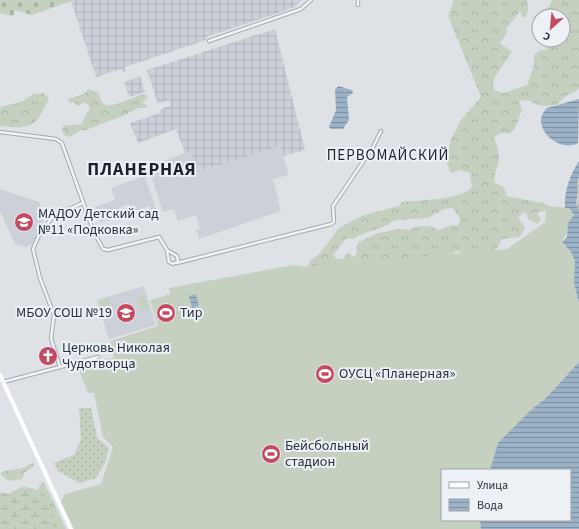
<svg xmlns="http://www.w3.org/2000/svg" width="579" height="529" viewBox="0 0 579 529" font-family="'Source Sans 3',sans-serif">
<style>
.built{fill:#ccd1d9}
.industrial{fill:url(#industrial-grid)}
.grass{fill:url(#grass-tufts)}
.forest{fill:url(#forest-crowns);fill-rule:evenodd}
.wetland{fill:url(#wetland-marsh)}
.cemetery{fill:url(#cemetery-stones)}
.garden{fill:url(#garden-dots)}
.pitch{fill:#c5d0c0}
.water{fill:url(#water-rules)}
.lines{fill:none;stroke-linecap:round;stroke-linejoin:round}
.street-casing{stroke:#a4a9b1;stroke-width:4.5}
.street{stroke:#f1f3f6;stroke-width:2.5}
.secondary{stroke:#fff;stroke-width:4}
.labels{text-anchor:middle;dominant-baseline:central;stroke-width:4;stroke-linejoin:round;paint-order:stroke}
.poi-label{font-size:14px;fill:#28313d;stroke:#edf1f5;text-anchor:start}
.neighbourhood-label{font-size:15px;letter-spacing:1px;fill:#1a222e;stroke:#edf1f5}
.district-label{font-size:18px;font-weight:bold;letter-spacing:1px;fill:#1a222e;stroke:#edf1f5}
</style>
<defs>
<pattern id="industrial-grid" width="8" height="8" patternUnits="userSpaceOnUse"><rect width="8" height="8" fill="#ccd1d9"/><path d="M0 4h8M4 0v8" fill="none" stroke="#afb4bb"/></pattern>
<pattern id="grass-tufts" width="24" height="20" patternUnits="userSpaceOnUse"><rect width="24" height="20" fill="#c5d0c0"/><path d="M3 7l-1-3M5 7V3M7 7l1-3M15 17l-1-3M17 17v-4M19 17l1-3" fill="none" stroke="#a9b3a6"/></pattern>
<pattern id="forest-crowns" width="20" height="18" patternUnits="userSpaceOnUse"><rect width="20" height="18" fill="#c5d0c0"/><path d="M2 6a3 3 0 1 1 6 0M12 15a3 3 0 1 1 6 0" fill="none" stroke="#a9b3a6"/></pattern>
<pattern id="wetland-marsh" width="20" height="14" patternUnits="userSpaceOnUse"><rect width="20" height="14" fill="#c5d0c0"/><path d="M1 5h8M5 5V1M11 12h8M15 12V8" fill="none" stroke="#a9b3a6"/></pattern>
<pattern id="cemetery-stones" width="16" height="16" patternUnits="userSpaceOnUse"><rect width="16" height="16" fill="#c5d0c0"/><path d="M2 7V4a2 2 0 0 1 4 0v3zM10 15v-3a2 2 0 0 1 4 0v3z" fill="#a9b3a6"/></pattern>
<pattern id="garden-dots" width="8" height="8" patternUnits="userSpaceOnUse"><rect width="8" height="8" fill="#c5d0c0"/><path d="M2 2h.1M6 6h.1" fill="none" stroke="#a9b3a6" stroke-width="1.8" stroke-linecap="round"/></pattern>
<pattern id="water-rules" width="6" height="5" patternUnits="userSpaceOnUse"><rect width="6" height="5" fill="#9bb1c6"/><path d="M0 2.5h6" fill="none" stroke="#7e91a2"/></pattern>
</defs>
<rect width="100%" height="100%" fill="#dee2e7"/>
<g class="built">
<path d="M280,146L289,175L273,179L281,211L199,239L196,230L200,229L196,215L178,221L174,209L163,212L148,167L190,151L197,172Z"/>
<path d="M145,176L156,209L151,210L149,206L132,212L129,204L119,208L122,217L100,222L95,207L115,200L111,188Z"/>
<path d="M0,189L39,202L46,217L32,244L26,247L15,244L0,211Z"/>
<path d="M144,286L156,325L109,339L97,300Z"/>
</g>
<g class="industrial">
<path d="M74,0H301L295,7L284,11L206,37V40L125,67V71L123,72L121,69L96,77L71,1Z"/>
<path d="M275,29L305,150L283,156L280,146L197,172L190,152L185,153L176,129L138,143L130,123L160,113L159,110L171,105L169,100L158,104L147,70Z"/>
<path d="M140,76L145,92L129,97L124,82Z"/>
</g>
<g class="grass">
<path d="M579,175V210L576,204L578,194L577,180Z"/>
<path d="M42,482H44L66,529H52C55,513 45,503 37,490Z"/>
</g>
<g class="forest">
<path d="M454,0H527L528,10L526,17H523L520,11L506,29L507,33L500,43L512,52L494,78L493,87L494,90L504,93L527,85L534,65V55L540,50H546L550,40H563V16H539V31L534,25L533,18L549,6L552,0H579V88C574,93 571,93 566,96C563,98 561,101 559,103C550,109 535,105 528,100L519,101L522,110C518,118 518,126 511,133H502L494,137C496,143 499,150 499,157C499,168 493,171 495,183L504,187L507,196L543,203L553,208L537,213L541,219L538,224L529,220L525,212L518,217L525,228L520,237L502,239L498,247L491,253L482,251V260L457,251L449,256L306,270L311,260L319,254L340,227L364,215L399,206L402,202C419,200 462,200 472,187L470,173L460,170L451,173L447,164L449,146L452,137L461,120L481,97L448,16ZM451,208L454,209L460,219L459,225H452L439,230L429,226H419L409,230L399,229L378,233L359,242L357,245L356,256L353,257L349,252L342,259L335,258L334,254L347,238L354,239L360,235L383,227L396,220L428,218L444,209Z"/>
<path d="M88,89L98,92C100,95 100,100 103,103C110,111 137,94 146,94L148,98L142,102L148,106L145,108H138L125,115L86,130H81L70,137L65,136L62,130L63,126L82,124L85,116L90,109L89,106L84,102L78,106L74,102L69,103L68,99L84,94Z"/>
<path d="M43,93L49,98C36,127 32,130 0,126V107L21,102L33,94Z"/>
<path d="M34,463V466L25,472L22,479L8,481L0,474C6,469 15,470 22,468C26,467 29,464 34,463Z"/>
</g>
<path class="wetland" d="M23,486L37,490L51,509L53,523L52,529H0V492L9,494Z"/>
<path class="cemetery" d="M0,0H74L32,15L15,10L13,16L0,13Z"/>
<path class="garden" d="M79,408H91L97,437L109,448L105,463L96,478L79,483L58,471L54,463L74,455L81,440Z"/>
<g class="pitch">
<path d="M546,206L569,208L574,213L572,220L568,223C569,236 563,236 562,243L571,252L575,261L574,283L579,304V362L545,399L532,409L499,443L490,470H442V520H480L481,529H74L61,502L65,494L101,484L113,447L103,437L94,393H88L78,368L81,365L114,357L110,341L158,326L150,300L170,294L169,288L294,265L306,267L507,249L545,222Z"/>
<path d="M145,295L149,309L141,312L137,298Z"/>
<path d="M109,298L111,304L101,307L99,301Z"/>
</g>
<g class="water">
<path d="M338,86L352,90L353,93L347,97L349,120L343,129H331L329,127L336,110L335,90Z"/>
<path d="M579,99L578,143C559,154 528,126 547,108Z"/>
<path d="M579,161V175L577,184L578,191L576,204L579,210V304L574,283L575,261L571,252L562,242L567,237L568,223L574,215L569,208H565C564,191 570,175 579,161Z"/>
<path d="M196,294L199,306L192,308L189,296Z"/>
<path d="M579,362V529H481L480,520H570V470H490L498,443L532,409L545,399Z"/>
</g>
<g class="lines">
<defs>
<g id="street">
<path d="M358,5V0"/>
<path d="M209,41L301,9L311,0"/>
<path d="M0,132L56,139L62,143L93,230L103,249L108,250L159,237L167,250L169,262L173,264L178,261L177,256L167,250"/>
<path d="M177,263L331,224L334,222L333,206L373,147L381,131"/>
<path d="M60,367L51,338L54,315L40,278L33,249L39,235L54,215L83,203"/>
<path d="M3,382L98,357"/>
</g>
</defs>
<use href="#street" class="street-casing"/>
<use href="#street" class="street"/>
<path class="secondary" d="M0,375L71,529"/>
</g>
<defs>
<symbol id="school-disc" viewBox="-11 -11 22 22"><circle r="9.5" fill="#c74861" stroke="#edf1f5"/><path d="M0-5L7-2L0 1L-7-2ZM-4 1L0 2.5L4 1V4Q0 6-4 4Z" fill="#fff"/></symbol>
<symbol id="stadium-disc" viewBox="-11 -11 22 22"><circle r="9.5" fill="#c74861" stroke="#edf1f5"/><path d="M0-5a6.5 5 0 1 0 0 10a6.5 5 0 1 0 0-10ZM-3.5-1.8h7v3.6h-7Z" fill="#fff"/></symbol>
<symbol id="church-disc" viewBox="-11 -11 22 22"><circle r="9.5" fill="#c74861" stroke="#edf1f5"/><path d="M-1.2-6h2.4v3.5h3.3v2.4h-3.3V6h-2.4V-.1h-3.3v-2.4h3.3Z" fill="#fff"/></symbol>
</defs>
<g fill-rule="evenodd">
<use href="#school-disc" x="13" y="211" width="22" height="22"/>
<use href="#school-disc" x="115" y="302" width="22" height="22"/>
<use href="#stadium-disc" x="155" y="302" width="22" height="22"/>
<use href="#church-disc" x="37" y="345" width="22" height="22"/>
<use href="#stadium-disc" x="314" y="363" width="22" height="22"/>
<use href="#stadium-disc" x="260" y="443" width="22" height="22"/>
</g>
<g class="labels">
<g class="poi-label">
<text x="38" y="214">МАДОУ Детский сад<tspan x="38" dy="16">№11 «Подковка»</tspan></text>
<text x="112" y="313" text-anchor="end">МБОУ СОШ №19</text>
<text x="180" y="313">Тир</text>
<text x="62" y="348">Церковь Николая<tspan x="62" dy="16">Чудотворца</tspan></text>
<text x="339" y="374">ОУСЦ «Планерная»</text>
<text x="285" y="446">Бейсбольный<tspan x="285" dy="16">стадион</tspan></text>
</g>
<g class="neighbourhood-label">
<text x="388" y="155">ПЕРВОМАЙСКИЙ</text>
</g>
<g class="district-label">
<text x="142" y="169">ПЛАНЕРНАЯ</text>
</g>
</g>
<rect x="441" y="469" width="130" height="52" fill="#edf1f5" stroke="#9ea4ab"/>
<rect x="449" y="482" width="20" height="6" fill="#ffffff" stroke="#9ea4ab"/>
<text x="477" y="489" font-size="12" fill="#28313d">Улица</text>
<rect x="449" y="499" width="20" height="12" fill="url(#water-rules)" stroke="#9ea4ab"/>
<text x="477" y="509" font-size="12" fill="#28313d">Вода</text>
<g transform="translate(551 28) rotate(207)"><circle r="19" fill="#edf1f5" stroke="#9ea4ab"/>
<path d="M0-3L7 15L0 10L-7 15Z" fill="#c74861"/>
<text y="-6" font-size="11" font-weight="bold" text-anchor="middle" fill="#28313d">С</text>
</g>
</svg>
